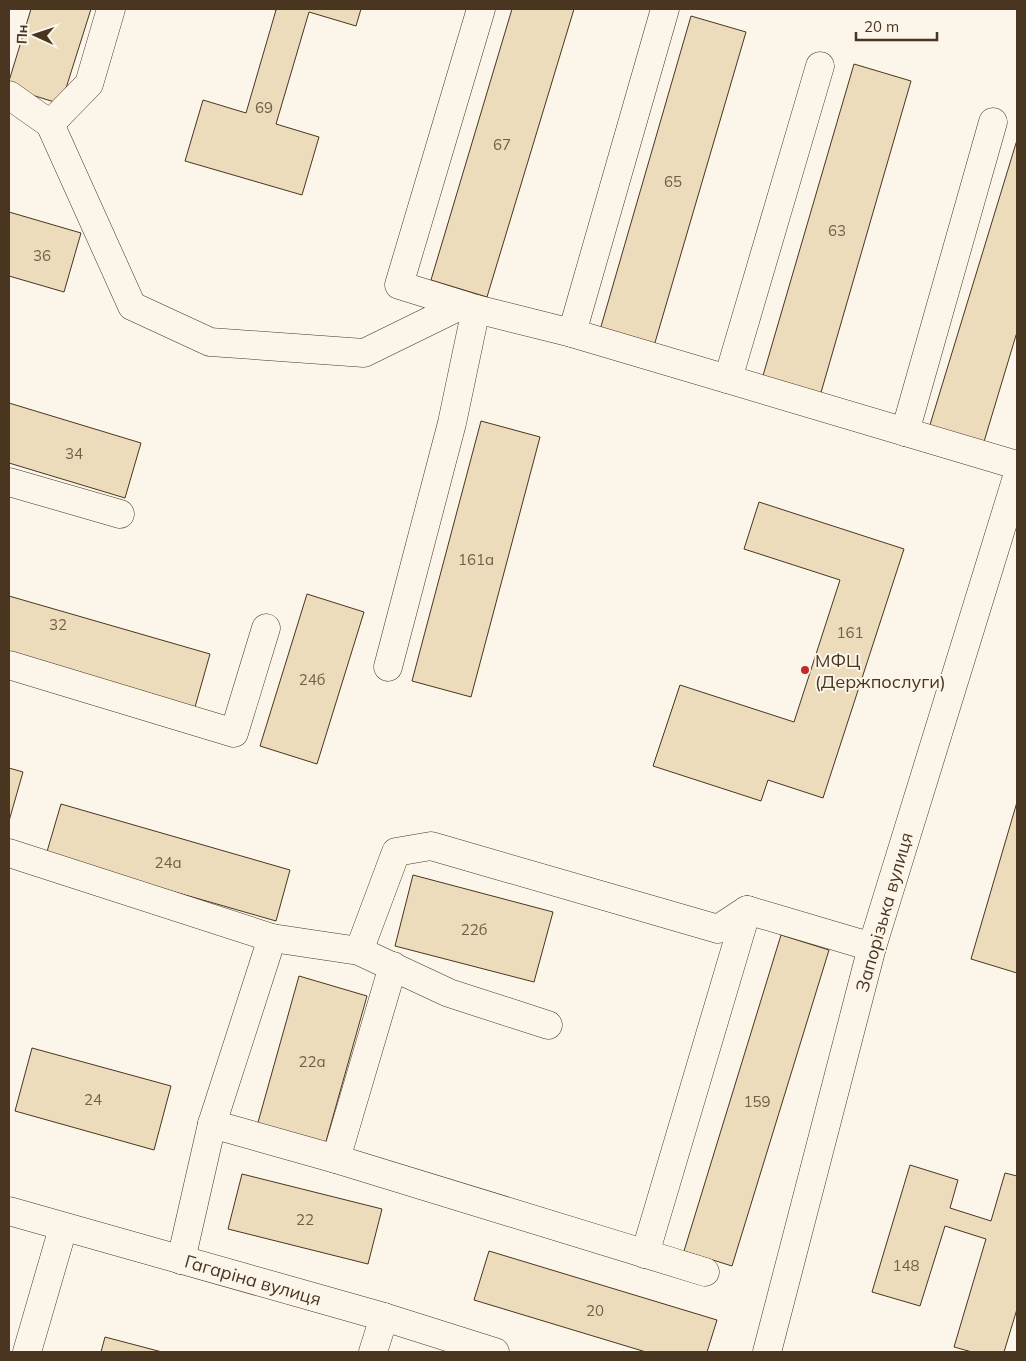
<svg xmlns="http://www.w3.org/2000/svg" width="1026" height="1361" viewBox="0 0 1026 1361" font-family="Mulish,sans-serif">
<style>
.building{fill:#ecdcbc;stroke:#4a3520}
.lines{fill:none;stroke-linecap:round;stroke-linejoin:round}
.minor-casing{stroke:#4a3520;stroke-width:29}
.minor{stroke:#fbf6e9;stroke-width:28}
.poi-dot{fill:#c62828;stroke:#fbf6e9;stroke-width:2}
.labels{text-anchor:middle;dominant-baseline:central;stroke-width:4;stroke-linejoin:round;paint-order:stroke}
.number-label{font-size:15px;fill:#725f47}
.poi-label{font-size:18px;fill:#4a3520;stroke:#fbf6e9;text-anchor:start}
.street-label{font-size:18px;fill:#4a3520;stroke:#fbf6e9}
</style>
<rect width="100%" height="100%" fill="#fbf6e9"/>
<g class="building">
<path d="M31,9H91L61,104L9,88V81Z"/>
<path d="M272,9H361L356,26L309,12L276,124L319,137L302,195L185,161L203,100L246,113L276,10Z"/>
<path d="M512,9H574L487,297L431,280Z"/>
<path d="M691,16L746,32L654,346L600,330Z"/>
<path d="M854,64L911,81L820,396L762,379Z"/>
<path d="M1017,140V332L983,445L929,428Z"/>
<path d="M9,212L81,233L64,292L9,276Z"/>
<path d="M9,403L141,443L125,498L9,463Z"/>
<path d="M481,421L540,437L471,697L412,681Z"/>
<path d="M759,502L904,549L823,798L768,780L761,801L653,766L680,685L794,722L840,580L744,549Z"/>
<path d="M307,594L364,612L317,764L260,746Z"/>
<path d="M9,596L210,654L195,707L9,653Z"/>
<path d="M9,768L23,772L9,821Z"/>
<path d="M1017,802V973L971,959Z"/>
<path d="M61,804L290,870L276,921L46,855Z"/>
<path d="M413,875L553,912L534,982L395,946Z"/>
<path d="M781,935L829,950L732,1266L684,1251Z"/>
<path d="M299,976L367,996L325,1145L257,1126Z"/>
<path d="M32,1048L171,1086L154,1150L15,1111Z"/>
<path d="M910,1165L958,1180L950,1208L991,1221L1005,1173L1017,1176V1309L1004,1352H972L954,1347L986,1239L945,1226L920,1306L872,1292Z"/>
<path d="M242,1174L382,1209L368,1264L228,1229Z"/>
<path d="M489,1251L717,1320L707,1352H646L474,1300Z"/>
<path d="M105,1337L162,1352H101Z"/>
</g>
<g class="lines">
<defs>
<g id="minor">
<path d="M111,9L89,84L50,124L132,306L210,342L364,353L462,305"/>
<path d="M665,9L572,333L1017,465"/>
<path d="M9,95L50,124"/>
<path d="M476,309L572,333"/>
<path d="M728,379L820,66"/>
<path d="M905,432L993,122"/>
<path d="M9,482L120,514"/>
<path d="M9,665L234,733L266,628"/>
<path d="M388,667L452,423L476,309L399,285L481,9"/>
<path d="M9,853L272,938L359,951L449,993L548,1025"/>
<path d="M359,951L396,852L431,846L718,929L747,910"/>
<path d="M212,1124L336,1159L705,1272"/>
<path d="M336,1159L393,966"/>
<path d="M9,1211L384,1317L495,1352"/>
<path d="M645,1254L747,910L872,947"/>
<path d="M181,1260L212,1124L272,938"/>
<path d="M27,1352L63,1228"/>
<path d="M373,1352L384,1317"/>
<path d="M767,1352L872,947L1017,477"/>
</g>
</defs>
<use href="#minor" class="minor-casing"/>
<use href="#minor" class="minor"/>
</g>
<circle class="poi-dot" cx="805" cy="670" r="5"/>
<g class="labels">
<g class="number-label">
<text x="264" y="107">69</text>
<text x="502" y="144">67</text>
<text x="673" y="181">65</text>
<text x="837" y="230">63</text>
<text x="42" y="255">36</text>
<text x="74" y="453">34</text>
<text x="476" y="559">161а</text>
<text x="58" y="624">32</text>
<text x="850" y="632">161</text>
<text x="312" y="679">24б</text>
<text x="168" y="862">24а</text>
<text x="474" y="929">22б</text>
<text x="312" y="1061">22а</text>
<text x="93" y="1099">24</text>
<text x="757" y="1101">159</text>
<text x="305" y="1219">22</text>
<text x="906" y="1265">148</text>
<text x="595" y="1310">20</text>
</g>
<g class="poi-label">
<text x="815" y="660">МФЦ<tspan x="815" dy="21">(Держпослуги)</tspan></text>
</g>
<g class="street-label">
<text transform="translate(884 912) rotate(-74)">Запорізька вулиця</text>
<text transform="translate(253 1280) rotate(16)">Гагаріна вулиця</text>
</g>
</g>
<rect width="1026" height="1361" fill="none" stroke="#4a3520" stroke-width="20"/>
<g transform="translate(35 35) rotate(273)" stroke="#fbf6e9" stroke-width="4" paint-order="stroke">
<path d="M0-4L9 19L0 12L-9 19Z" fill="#4a3520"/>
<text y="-8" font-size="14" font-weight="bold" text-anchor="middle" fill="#4a3520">Пн</text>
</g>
<path d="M856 32v8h81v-8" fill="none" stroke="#4a3520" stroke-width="2.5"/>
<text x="864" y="32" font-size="15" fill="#4a3520" stroke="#fbf6e9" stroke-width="4" paint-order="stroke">20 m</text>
</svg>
